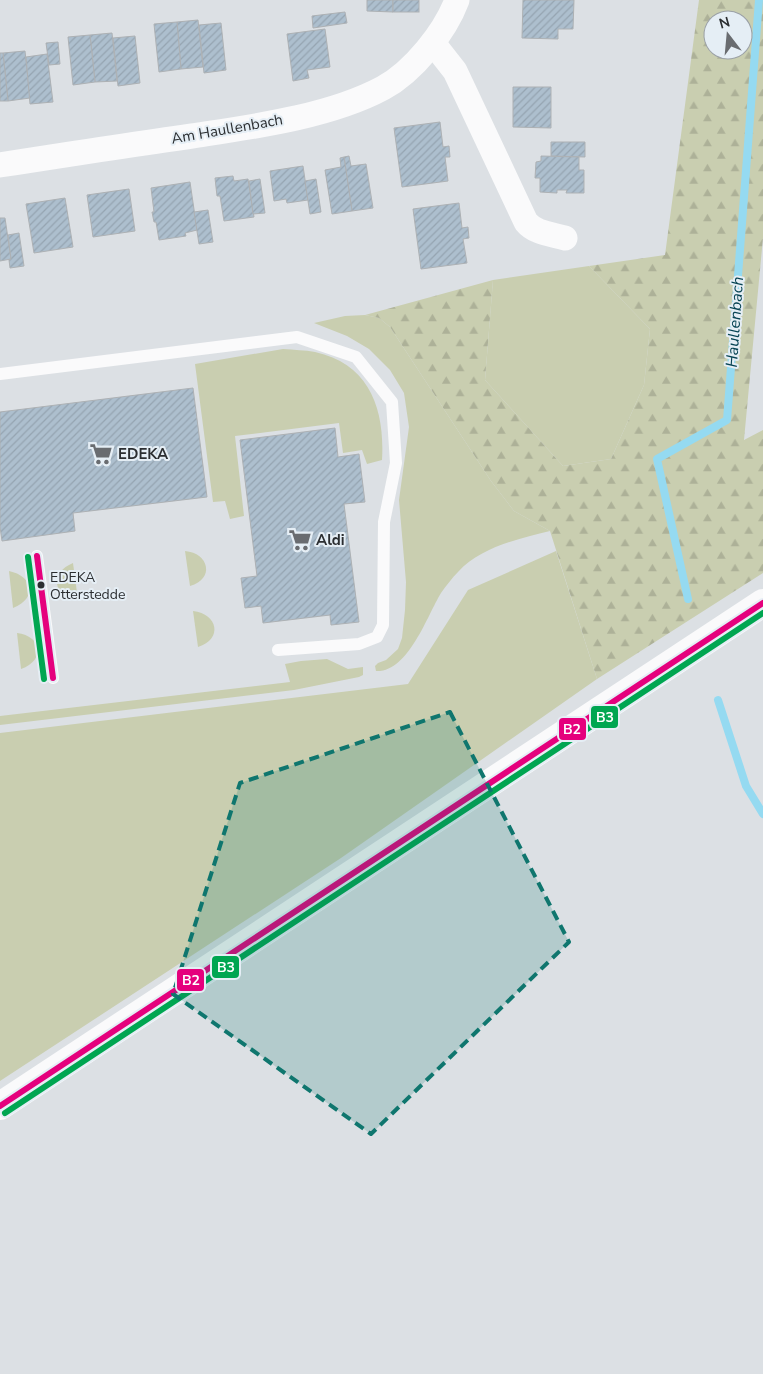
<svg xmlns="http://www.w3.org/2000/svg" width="763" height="1374" viewBox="0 0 763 1374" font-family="'Nunito Sans',sans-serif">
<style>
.green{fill:#c9ceb0}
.forest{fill:url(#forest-firs);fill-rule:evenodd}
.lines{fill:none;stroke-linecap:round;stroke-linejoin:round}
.stream{stroke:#95daf1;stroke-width:8}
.building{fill:url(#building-hatch);stroke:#adb1b4}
.lane{stroke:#fafafb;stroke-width:12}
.street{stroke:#fafafb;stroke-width:25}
.secondary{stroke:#fafafb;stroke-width:28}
.bus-1-casing{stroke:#e5eef5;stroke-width:10}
.bus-2-casing{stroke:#e5eef5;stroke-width:10}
.bus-1{stroke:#e5007d;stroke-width:6}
.bus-2{stroke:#00a651;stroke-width:6}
.marked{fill:#0f766e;fill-opacity:0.2;stroke:#0f766e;stroke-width:4;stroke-dasharray:10 6;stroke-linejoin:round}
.bus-dot{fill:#2b2e31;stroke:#e5eef5;stroke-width:2}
.labels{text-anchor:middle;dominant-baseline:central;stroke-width:4;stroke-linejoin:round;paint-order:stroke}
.bus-label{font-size:14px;fill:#2b2e31;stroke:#e5eef5;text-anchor:start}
.street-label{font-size:15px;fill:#2b2e31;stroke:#e5eef5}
.poi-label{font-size:15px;font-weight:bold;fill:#2b2e31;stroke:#e5eef5;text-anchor:start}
.water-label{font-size:16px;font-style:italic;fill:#074454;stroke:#e5eef5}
.line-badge{stroke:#e5eef5;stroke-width:2}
.badge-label{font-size:14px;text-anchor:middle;font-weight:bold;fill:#fff}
</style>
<defs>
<pattern id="forest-firs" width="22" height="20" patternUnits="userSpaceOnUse" patternTransform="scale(1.25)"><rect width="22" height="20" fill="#c9ceb0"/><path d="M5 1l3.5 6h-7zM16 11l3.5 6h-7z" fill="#adb198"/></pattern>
<pattern id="building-hatch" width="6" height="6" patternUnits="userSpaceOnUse" patternTransform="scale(1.25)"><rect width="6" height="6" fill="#adbfce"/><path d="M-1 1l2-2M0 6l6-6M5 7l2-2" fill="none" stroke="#95a4b1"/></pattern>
</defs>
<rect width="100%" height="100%" fill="#dce0e4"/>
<g class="green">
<path d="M589,266L650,329L644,385L611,459L563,466L485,380L493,280Z"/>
<path d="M365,315L379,318L390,327L491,481L514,511L550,531C518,539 481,547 458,572C452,578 446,586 441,593C427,616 408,673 376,671L375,666L378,663L386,660L398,649L402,638L405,610L406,582L399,500L409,427L404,393L390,370L369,349L347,336L314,323L345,316Z"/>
<path d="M283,349C294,350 305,350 315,352C370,364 385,410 382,460L367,464L362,450L343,453L339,423L235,436L244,516L230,519L225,501L213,502L195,364Z"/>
<path d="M185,551C209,553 215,579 190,586Z"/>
<path d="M556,551L597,679L341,858L0,1081V733L408,684L468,590Z"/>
<path d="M73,563L78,600C52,598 50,572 73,563Z"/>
<path d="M9,571C33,576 38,598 13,608Z"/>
<path d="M193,611C218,614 223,639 198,647Z"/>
<path d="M17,633C42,636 46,660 21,669Z"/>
<path d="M327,659L348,669L363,667V675L359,677L294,690L0,725V716L290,682L285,664L301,661Z"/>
</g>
<path class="forest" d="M699,0H763V238L744,440L763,430V573L597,679L550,531L514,511L491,481L390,327L379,318L365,315L493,280L485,380L563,466L611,459L644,385L650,329L589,266L665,255ZM713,20H743V50H713Z"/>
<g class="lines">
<g class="stream">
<path d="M688,599L657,459L727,420L759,0"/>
<path d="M718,700L746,786L763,814"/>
</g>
</g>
<g class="building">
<path d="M367,0H393V12L367,11Z"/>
<rect x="393" y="0" width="26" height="12"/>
<path d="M523,0H574L573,29H558V39L522,38Z"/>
<path d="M345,12L347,23L313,28L312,16Z"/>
<path d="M198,20L203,67L181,69L177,22Z"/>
<path d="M177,22L181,69L159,72L154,24Z"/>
<path d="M221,23L226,70L204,73L199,25Z"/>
<path d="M325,29L330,67L307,70L309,78L293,81L287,34Z"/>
<path d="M112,33L117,81L95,82L90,35Z"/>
<path d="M90,35L95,82L73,85L68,37Z"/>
<path d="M135,36L140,83L118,86L113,38Z"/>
<path d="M58,42L60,64L49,65L46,43Z"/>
<path d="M25,51L30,98L8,101L3,53Z"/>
<path d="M0,53H3L8,101H0Z"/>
<path d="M47,54L53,102L30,104L26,57Z"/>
<path d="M513,87H551V128L513,127Z"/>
<path d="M440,122L443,147L449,146L450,157H445L448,181L402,187L394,128Z"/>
<path d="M551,142H585V157L551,156Z"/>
<path d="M349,156L351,166L366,164L373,208L352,211L344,157Z"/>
<path d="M541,156L579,157V170H584V193H566L567,190H557V193L540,192V178H535L536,162L541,161Z"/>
<path d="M344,157L352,211L332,214L325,170L341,167L340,158Z"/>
<path d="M303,166L308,200L287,203L286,199L274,201L270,171Z"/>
<path d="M233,176L234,181L248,179L254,217L224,221L220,196H217L215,178Z"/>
<path d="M260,179L265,213L253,214L249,181Z"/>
<path d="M316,179L321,212L310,214L305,181Z"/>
<path d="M190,182L197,230L185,233L186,236L159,240L156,222H154L152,212H154L151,188Z"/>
<path d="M129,189L135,231L93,237L87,195Z"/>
<path d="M65,198L73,247L34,253L26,204Z"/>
<path d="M459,203L462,228L468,227L469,238L463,239L467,263L421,269L413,209Z"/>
<path d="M208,210L213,242L199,244L194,212Z"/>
<path d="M0,218H5L11,259L0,261Z"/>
<path d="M19,233L24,266L10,268L9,260L11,259L8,235Z"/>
<path d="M193,388L207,497L73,513L75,531L2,541L0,527V412Z"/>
<path d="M335,428L338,457L359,454L365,502L344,504L359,622L331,625L330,615L263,623L261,606L245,608L241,578L257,576L240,440Z"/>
</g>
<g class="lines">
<g class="lane">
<path d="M0,374L297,337L356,357L392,402L396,463L384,522L383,625L377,637L359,644L278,650"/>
<path d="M37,556L53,678"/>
</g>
<g class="street">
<path d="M433,43L455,71L526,222C535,233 551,234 565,238"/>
<path d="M0,165C64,155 128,145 192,136C251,127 329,117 383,88C413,72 445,32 457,0"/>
</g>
<path class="secondary" d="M0,1106L763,603"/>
<defs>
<g id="bus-1">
<path d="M37,556L53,678"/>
<path d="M0,1106L763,603"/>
</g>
<g id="bus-2">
<path d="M28,557L44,679"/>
<path d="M5,1113L763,613"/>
</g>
</defs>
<use href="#bus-1" class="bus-1-casing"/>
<use href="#bus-2" class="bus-2-casing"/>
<use href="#bus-1" class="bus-1"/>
<use href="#bus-2" class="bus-2"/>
</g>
<path class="marked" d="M450,712L569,942L371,1134L173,994L240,783Z"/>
<defs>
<symbol id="supermarket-bare" viewBox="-9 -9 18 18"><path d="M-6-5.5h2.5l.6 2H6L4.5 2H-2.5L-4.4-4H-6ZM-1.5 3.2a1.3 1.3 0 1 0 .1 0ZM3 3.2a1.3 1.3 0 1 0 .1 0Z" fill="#696c70" stroke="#e5eef5" stroke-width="2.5" paint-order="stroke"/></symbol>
</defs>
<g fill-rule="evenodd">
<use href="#supermarket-bare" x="85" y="438" width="32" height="32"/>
<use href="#supermarket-bare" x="284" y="524" width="32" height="32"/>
</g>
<circle class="bus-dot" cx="41" cy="585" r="4.5"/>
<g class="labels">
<g class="bus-label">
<text x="50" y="577">EDEKA<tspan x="50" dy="17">Otterstedde</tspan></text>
</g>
<g class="street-label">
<text transform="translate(227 129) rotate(-10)">Am Haullenbach</text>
</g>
<g class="poi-label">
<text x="118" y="454">EDEKA</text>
<text x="316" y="540">Aldi</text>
</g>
<g class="water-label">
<text transform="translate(735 322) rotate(-86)">Haullenbach</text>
</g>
</g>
<g class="line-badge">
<rect x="590" y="705" width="29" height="24" rx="5" fill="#00a651"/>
<rect x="558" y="717" width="29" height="24" rx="5" fill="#e5007d"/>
<rect x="211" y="955" width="29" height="24" rx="5" fill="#00a651"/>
<rect x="176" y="968" width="29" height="24" rx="5" fill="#e5007d"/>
</g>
<g class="badge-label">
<text x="605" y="722">B3</text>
<text x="572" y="734">B2</text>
<text x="226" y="972">B3</text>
<text x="191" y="985">B2</text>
</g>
<g transform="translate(728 35) rotate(344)"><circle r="24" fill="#e5eef5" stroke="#9ba1a7"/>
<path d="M0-4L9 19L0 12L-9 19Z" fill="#696c70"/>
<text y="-8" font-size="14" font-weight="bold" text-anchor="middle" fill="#2b2e31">N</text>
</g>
</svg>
